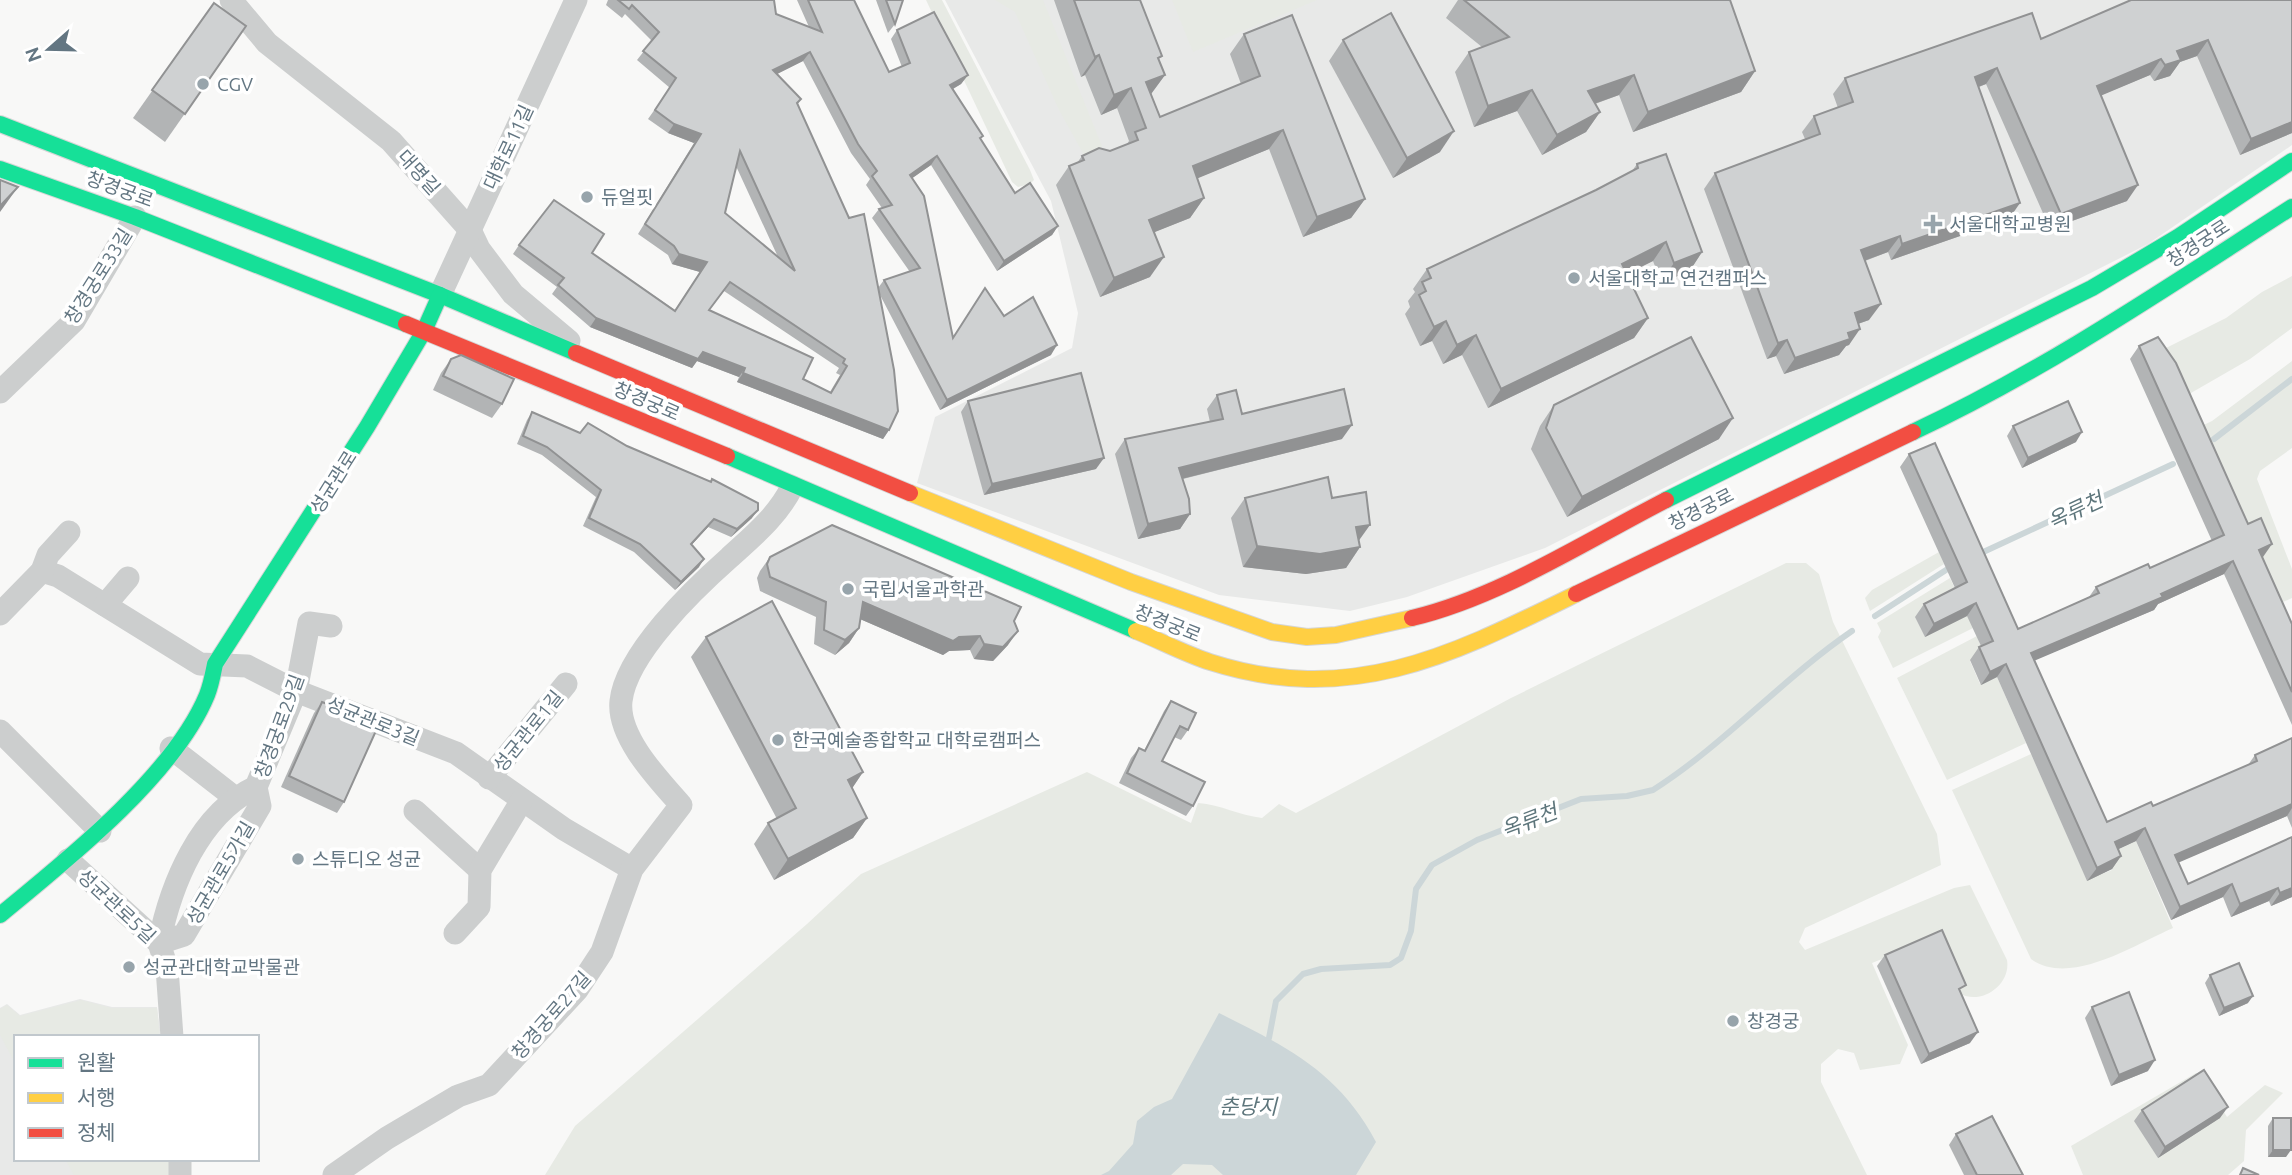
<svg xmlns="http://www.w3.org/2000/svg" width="2292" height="1175" viewBox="0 0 2292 1175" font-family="Ubuntu,'Noto Sans KR',sans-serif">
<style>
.built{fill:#e8e9e8}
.green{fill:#e7eae4}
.water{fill:#ccd6d8}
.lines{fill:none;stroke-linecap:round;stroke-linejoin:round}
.stream{stroke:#ccd6d8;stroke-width:6}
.fast-casing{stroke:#d5d6d6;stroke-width:18}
.slow-casing{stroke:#d5d6d6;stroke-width:18}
.jam-casing{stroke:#d5d6d6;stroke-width:18}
.street{stroke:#cccece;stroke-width:23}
.fast{stroke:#16e098;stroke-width:16}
.slow{stroke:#ffcf43;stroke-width:16}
.jam{stroke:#f24e42;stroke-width:16}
.wall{fill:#b2b4b5;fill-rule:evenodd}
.shaded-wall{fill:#919293}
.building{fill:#cfd1d2;stroke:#919293;stroke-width:2;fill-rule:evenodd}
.poi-dot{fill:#97a4ab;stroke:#fff;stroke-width:2.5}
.labels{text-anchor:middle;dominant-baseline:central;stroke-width:7;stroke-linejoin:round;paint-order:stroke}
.poi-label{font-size:19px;fill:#637682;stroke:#fff;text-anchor:start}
.street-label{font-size:19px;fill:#637682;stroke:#fff}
.water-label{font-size:21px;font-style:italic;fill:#5e767c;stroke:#fff}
</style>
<rect width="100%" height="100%" fill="#f8f8f7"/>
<g class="built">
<path d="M945,0H2292V145L2148,244L1545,548L1407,597L1350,611L1219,595L917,483L935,417L1072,348L1078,313L1051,201Z"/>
<path d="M80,999L112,1007H157L161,1037H16V1159H172L173,1175H0V1008L7,1004L20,1015Z"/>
</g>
<g class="green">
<path d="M926,0H942L1030,170L1034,180L1030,184L1018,187L1012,182Z"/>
<path d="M995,0H1043L1102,146L1099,151L1084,155L1059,110L1015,12Z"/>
<path d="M1172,0H1317L1193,52Z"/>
<path d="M2292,276V328L2250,359L2184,397L2160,351L2226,318L2262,292Z"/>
<path d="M2292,361V448L2260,471L2257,479L2292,569V598L2270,608L2252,532L2191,431L2212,421Z"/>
<path d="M1939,552L1944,564L1870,611L1865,598L1872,590Z"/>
<path d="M1786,563H1806L1819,574L1833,622L1937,834L1941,865L1805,928L1799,942L1805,950L1954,888L1970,885L2007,960C2011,984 1983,1005 1960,994L1934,938L1872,963L1908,1045L1900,1064L1860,1070L1854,1053L1838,1049L1821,1064V1082L1867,1175H545L575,1126L807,924L861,874L1087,772L1191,823L1198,803C1222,805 1238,815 1262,818L1279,804L1296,813L1511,698Z"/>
<path d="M1950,578L1973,628L1893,668L1878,637L1881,631L1877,623Z"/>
<path d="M1977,636L1984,654L1970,661L1980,684L1997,677L2026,743L1947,780L1897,678Z"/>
<path d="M2031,754L2087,880L2112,870L2106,855L2136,841L2173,928C2134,945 2070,987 2031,959L1952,790Z"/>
<path d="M81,1000L112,1008H157L160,1037H16V1065L0,1035V1009L7,1005L20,1016Z"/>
<path d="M2196,1073L2201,1075L2227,1117L2265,1085L2283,1093L2246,1130L2244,1161L2228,1175H2083L2071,1146Z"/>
<path d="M65,1159H172V1175H74Z"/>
</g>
<path class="water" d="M1219,1013C1287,1047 1339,1072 1376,1142L1356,1175H1223L1212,1165L1183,1164L1171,1175H1101L1109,1171L1133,1144L1137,1121L1154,1107L1172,1099Z"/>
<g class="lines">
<g class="stream">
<path d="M2214,439L2292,379"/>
<path d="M1979,554L2173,464"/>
<path d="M1875,616L1946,570"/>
<path d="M1269,1038L1276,1001L1303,974L1321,969L1390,965L1401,958L1411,931L1416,889L1432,865L1477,840L1581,799L1627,796L1653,790C1725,744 1782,679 1852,631"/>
</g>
<defs>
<g id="fast">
<path d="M0,124L440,295L576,353"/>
<path d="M0,169L135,217L406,324"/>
<path d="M1913,432C2046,370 2169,286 2292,207"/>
<path d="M727,456L1136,631"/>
<path d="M1666,500L2092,288L2178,237L2292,161"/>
<path d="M0,915C66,861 174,775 207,695C211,685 213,674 215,664L367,427L424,331L440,295"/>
</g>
<g id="slow">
<path d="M910,493L1131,582L1272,632L1307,637L1336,635L1412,618"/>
<path d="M1136,631C1161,641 1185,654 1210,662C1351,707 1452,655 1576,594"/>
</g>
<g id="jam">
<path d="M406,324L727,456"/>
<path d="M576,353L910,493"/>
<path d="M1576,594L1913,432"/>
<path d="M1412,618C1500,597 1586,541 1666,500"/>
</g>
</defs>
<use href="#fast" class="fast-casing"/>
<use href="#slow" class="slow-casing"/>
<use href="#jam" class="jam-casing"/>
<g class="street">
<path d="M231,0L267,43L391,141L470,230L479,249L513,294L569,341"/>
<path d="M440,295L576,0"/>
<path d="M0,392L74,321L135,217"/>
<path d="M42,571L58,576L200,664L247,666L296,691L456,753L564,829L632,869"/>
<path d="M105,605L128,578"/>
<path d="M0,614L42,571L48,555L69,532"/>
<path d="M0,731L100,831"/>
<path d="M171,748L234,797"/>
<path d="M489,778L566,684"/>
<path d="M256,787L260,806L184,935L159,943C171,884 199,814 256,787L296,691L309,623L331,626"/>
<path d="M415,811L480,870"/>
<path d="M68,860L159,943L167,968L172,1037"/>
<path d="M455,933L479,907L480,870L522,800"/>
<path d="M180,1175V1159"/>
<path d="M334,1175L387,1138L458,1096L489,1085L577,990L602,952L632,869L681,805C659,780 617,737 621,701C626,654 694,589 729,558C753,536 777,517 792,487"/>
</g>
<use href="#fast" class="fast"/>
<use href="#slow" class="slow"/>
<use href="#jam" class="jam"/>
</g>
<g class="wall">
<path d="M608,0H774L776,14L809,27L797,0H854L889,72L902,67L891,39L897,30L968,75L961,84L953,89L983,136L980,139L1015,193L1058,226L1052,235L997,271L931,165L912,178L952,337L1004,316L1051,355L940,410L879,293L889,430L883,439L737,382L739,377L697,361L692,368L590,327L552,294L557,287L513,254L519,245L592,253L675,310L700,272L672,264L668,255L638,234L694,143L668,133L648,119L670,88L637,60L652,41L625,14L622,18L606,5ZM803,61L851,153L870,179L866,185L882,208L879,209L872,218L910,272L884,280L878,288L797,105L801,99L777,74ZM736,166L778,257L725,213ZM724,291L839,368L836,373L840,375L830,392L803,379L709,310Z"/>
<path d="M876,0H903L895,24L888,33Z"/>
<path d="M1054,0H1140L1159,60L1165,75L1151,94L1160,117L1241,84L1230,54L1244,34L1365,199L1351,218L1303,237L1269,149L1197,178L1204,198L1190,218L1154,232L1150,277L1100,297L1056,185L1069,166L1077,163L1082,156L1110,151L1127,144L1129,141L1117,108L1101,115L1085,75L1081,77Z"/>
<path d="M1458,0H1730L1755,71L1741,92L1633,132L1619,95L1595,104L1600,112L1586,132L1542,155L1517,111L1474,127L1455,72L1469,52L1482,47L1446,18Z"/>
<path d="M2292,0V133L2240,155L2197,56L2180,62L2170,76L2154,81L2150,75L2101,95L2127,201L2050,229L1986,84L1979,87L2009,219L1891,260L1888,252L1865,261L1869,320L1858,324L1849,345L1846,346L1839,355L1784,374L1776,356L1767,359L1704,189L1715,173L1805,139L1802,132L1814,116L1838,108L1833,94L1845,78L2041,39Z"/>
<path d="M214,3L246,26L165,142L133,118Z"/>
<path d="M1343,40L1440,152L1393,178L1329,61Z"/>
<path d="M1637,164L1702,252L1689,272L1661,282L1653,261L1627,274L1648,318L1634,338L1488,408L1462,355L1443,364L1432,341L1420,346L1405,314L1410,307L1408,301L1415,292L1413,289L1427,269L1596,190L1632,171Z"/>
<path d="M2139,346L2248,524L2263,557H2262L2292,624V725L2224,574L2158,604L2154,610L2034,660L2107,822L2153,806L2248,765L2255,755L2292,738V828L2287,816L2178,862L2188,884L2292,837V897L2271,906L2269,901L2231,917L2223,897L2171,920L2136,841L2118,849L2121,856L2112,869L2087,881L1997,677L1981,685L1970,660L1979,647L1981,646L1967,616L1925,637L1915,617L1924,604L1955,588L1900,467L1909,454L2018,629L2089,597L2096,587L2150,568L2212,541L2130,359Z"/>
<path d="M451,359L502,404L492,418L433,390L441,373Z"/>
<path d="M1217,395L1242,414L1342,439L1183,479L1190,514L1180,529L1138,539L1115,454L1125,439L1210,422L1207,409Z"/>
<path d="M968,401L1096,469L984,495L961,412Z"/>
<path d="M1554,405L1719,439L1567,517L1531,449L1540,426Z"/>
<path d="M532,412L580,433L627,446L710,481L712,479L752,518L731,537L708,527L691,545L699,567L675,590L634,552L583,526L596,497L542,455L517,444L527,420Z"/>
<path d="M2013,426L2076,442L2022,468L2007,436Z"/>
<path d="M1245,498H1332L1359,541L1360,547L1346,568L1306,574L1243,567L1231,518Z"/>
<path d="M770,557L1014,621L1008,645L993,661L974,659L970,650L949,651L943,655L860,619L859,628L849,643L835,655L814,644L816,617L760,591L757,578L760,571Z"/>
<path d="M706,637L863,772L852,788L867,818L853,838L774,880L754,844L768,823L777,819L691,657Z"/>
<path d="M1171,701L1188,730L1181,740L1174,737L1162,761L1193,806L1186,816L1119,783L1131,758L1139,748L1144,751L1164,711Z"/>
<path d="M322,702L344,802L337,813L281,787L314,713Z"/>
<path d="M1885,955L1961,993L1970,1043L1921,1064L1877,966Z"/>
<path d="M2210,975L2248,1003L2219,1016L2205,983Z"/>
<path d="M2092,1007L2148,1071L2111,1086L2085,1018Z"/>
<path d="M2142,1110L2220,1118L2158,1158L2134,1121Z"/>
<path d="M2273,1118L2286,1157H2268V1126Z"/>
<path d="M1956,1134L2023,1175H1964L1949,1145Z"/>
</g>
<g class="shaded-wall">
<path d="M2208,40L2197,56L2180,62L2170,76L2154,81L2165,65L2177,51Z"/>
<path d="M810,52L803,61L767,79L773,70Z"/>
<path d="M1099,55L1085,75L1081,77L1095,57Z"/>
<path d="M2161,59L2150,75L2086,102L2097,86Z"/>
<path d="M1997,68L1986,84L1964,92L1975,77Z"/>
<path d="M1755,71L1741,92L1633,132L1648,112Z"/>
<path d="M968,75L961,84L944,94L950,85Z"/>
<path d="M1165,75L1151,94L1146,82Z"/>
<path d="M1634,75L1619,95L1574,111L1588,91Z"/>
<path d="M1131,88L1117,108L1101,115L1114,95Z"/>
<path d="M1532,90L1517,111L1474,127L1488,106Z"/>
<path d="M1600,112L1586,132L1542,155L1557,135Z"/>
<path d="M2292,122V133L2240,155L2251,139Z"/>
<path d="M674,124L701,134L694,143L668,133Z"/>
<path d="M1283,130L1269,149L1179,186L1193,166Z"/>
<path d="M1454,131L1440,152L1393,178L1407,158Z"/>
<path d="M937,156L931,165L904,184L910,175Z"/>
<path d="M2138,185L2127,201L2050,229L2061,214Z"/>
<path d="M18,187L0,212V206Z"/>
<path d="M1204,198L1190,218L1135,240L1149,220Z"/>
<path d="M1365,199L1351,218L1303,237L1317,217Z"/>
<path d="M2020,203L2009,219L1891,260L1902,244Z"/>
<path d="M1058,226L1052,235L997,271L1004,261Z"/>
<path d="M1900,236L1888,252L1850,266L1861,250Z"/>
<path d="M1666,242L1653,261L1608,283L1622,264Z"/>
<path d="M1702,252L1689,272L1661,282L1674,263Z"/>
<path d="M679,254L707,262L700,272L672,264Z"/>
<path d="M1164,257L1150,277L1100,297L1114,278Z"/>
<path d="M1881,304L1869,320L1843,329L1855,313Z"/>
<path d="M596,318L703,352L745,368L739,377L697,361L692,368L590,327Z"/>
<path d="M1648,318L1634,338L1488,408L1501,389Z"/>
<path d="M1446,321L1432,341L1420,346L1434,327Z"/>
<path d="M1860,329L1849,345L1846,346L1839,355L1784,374L1795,358L1848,333Z"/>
<path d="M1476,335L1462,355L1443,364L1457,345Z"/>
<path d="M1787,340L1776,356L1767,359L1778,343Z"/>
<path d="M1057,345L1051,355L940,410L947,400Z"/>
<path d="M743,373L889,430L883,439L737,382Z"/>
<path d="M1733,418L1719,439L1567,517L1582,497Z"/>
<path d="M1352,425L1342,439L1169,482L1179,468Z"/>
<path d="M2082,432L2076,442L2022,468L2028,458Z"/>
<path d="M1104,458L1096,469L984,495L992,484Z"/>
<path d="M758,510L752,518L731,537L737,529Z"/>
<path d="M1190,514L1180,529L1138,539L1148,524Z"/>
<path d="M714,519L708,527L685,552L691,544Z"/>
<path d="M1370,525L1355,546L1356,527Z"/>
<path d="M2272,544L2263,557L2250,563L2259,550Z"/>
<path d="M1257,546L1360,547L1346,568L1306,574L1243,567Z"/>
<path d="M704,559L699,567L675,590L681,582Z"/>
<path d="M2233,561L2224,574L2158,604L2154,610L2022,666L2031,653Z"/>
<path d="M863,602L980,636L970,650L949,651L943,655L853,616Z"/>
<path d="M1976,603L1967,616L1925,637L1934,624Z"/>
<path d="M859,628L849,643L835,655L845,640Z"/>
<path d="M1018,631L1008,645L993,661L974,659L984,644Z"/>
<path d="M2006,664L1997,677L1981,685L1990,672Z"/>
<path d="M863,772L849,793L848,780Z"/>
<path d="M2292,804V808L2287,816L2166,868L2175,855Z"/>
<path d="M867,818L853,838L774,880L788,859Z"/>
<path d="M2145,828L2136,841L2106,855L2115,842Z"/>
<path d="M2121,856L2112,869L2087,881L2097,868Z"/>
<path d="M2232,884L2223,897L2171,920L2180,907Z"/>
<path d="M2278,888L2269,901L2231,917L2240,904Z"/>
<path d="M2292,888V897L2271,906L2280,893Z"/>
<path d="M2253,996L2248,1003L2219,1016L2224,1008Z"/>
<path d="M1978,1032L1970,1043L1921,1064L1929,1054Z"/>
<path d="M2155,1060L2148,1071L2111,1086L2119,1075Z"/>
<path d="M2228,1107L2220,1118L2158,1158L2165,1147Z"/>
<path d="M2273,1150H2291L2286,1157H2268Z"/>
</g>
<g class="building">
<path d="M618,0H774L776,14L822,32L808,0H854L889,72L910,63L897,30L934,12L968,75L950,85L983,136L980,138L1015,193L1030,183L1058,226L1004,261L937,156L910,175L924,196L953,338L985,288L1004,316L1033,297L1057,345L947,400L884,280L920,268L879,209L892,205L872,176L877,171L858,144L810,52L773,70L801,99L797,103L849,218L864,214L894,370L898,411L889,430L743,373L745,368L703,352L698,359L596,318L558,285L564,278L519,245L554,200L604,234L592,253L675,311L707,262L679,254L674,246L645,224L701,134L674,124L655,110L676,78L643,51L659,32L632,5L629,9ZM740,151L795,271L725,213ZM730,282L845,359L843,363L847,366L831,393L803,379L813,358L709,310Z"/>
<path d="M886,0H903L895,24Z"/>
<path d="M1074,0H1140L1162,56L1158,58L1165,75L1146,82L1160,117L1260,76L1244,34L1292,15L1365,199L1317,217L1283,130L1193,166L1204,198L1149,220L1164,257L1114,278L1069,166L1084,160L1082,156L1099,148L1110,151L1138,140L1135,132L1146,128L1131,88L1114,95L1099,55L1095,57Z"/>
<path d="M1464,0H1730L1755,71L1648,112L1634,75L1588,91L1600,112L1557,135L1532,90L1488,106L1469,52L1509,37Z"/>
<path d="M2131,0H2292V122L2251,139L2208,40L2177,51L2181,60L2165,65L2161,59L2097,86L2138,185L2061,214L1997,68L1975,77L2020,203L1902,244L1900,236L1861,250L1881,304L1855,313L1860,329L1848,333L1850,339L1795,358L1787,340L1778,343L1715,173L1820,134L1814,116L1853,102L1845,78L2032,13L2041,39Z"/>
<path d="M214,3L246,26L185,114L152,90Z"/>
<path d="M1391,13L1454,131L1407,158L1343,40Z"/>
<path d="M1666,154L1702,252L1674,263L1666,242L1622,264L1648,318L1501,389L1476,335L1457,345L1446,321L1434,327L1419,295L1426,291L1422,282L1431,278L1427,269L1596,190L1638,168L1637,164Z"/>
<path d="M0,180L18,187L0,206Z"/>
<path d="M1691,337L1733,418L1582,497L1546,428L1554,405Z"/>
<path d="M2158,337L2176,363L2248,524L2261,518L2272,544L2259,550L2292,624V692L2233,561L2161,594L2163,597L2031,653L2107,822L2151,802L2153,806L2257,761L2255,755L2292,738V804L2175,855L2188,884L2292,837V888L2280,893L2278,888L2240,904L2232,884L2180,907L2145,828L2115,842L2121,856L2097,868L2006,664L1990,672L1979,647L1993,641L1976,603L1934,624L1924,604L1967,582L1909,454L1935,443L2018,629L2099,593L2096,587L2148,564L2150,568L2224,535L2139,346Z"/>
<path d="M461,355L514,379L502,404L443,376L451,359Z"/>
<path d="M1081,373L1104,458L992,484L968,401Z"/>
<path d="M1344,389L1352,425L1179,468L1189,499L1190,514L1148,524L1125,439L1223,419L1217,395L1236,390L1242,414Z"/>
<path d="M2068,401L2082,432L2028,458L2013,426Z"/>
<path d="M532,412L580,433L588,423L627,446L711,482L712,479L758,503V510L737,529L714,519L691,544L704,559L681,582L640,544L589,518L601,490L547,447L523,436Z"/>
<path d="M1328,477L1332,498L1366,492L1370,525L1356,527L1360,547L1320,554L1257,546L1245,498Z"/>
<path d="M832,525L1021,607L1014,621L1018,631L1003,647L984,644L980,636L959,637L953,641L863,602L859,628L845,640L824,630L826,602L770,577L767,564L770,557Z"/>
<path d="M772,601L863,772L848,780L867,818L788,859L768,823L796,808L706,637Z"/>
<path d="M1171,701L1196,713L1188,730L1180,726L1162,761L1205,782L1193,806L1127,773L1139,748L1145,751Z"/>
<path d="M322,702L379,724L344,802L289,776Z"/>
<path d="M1942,930L1966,985L1959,989L1978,1032L1929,1054L1885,955Z"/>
<path d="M2239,963L2253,996L2224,1008L2210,975Z"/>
<path d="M2129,992L2155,1060L2119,1075L2092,1007Z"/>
<path d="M2204,1070L2228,1107L2165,1147L2142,1110Z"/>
<path d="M1992,1116L2023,1175H1977L1956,1134Z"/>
<rect x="2273" y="1118" width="18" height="32"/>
<path d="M2243,1168L2259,1175H2240Z"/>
</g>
<g class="poi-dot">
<circle cx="203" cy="84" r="7"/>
<circle cx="587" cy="197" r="7"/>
<path d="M1929.5 213.5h7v7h7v7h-7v7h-7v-7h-7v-7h7z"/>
<circle cx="1574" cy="278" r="7"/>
<circle cx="848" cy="589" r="7"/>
<circle cx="778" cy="740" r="7"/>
<circle cx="298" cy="859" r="7"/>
<circle cx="129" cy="967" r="7"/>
<circle cx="1733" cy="1021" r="7"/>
</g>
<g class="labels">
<g class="poi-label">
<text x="217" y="84">CGV</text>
<text x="601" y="197">듀얼핏</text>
<text x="1949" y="224">서울대학교병원</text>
<text x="1588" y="278">서울대학교 연건캠퍼스</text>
<text x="862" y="589">국립서울과학관</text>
<text x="792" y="740">한국예술종합학교 대학로캠퍼스</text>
<text x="312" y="859">스튜디오 성균</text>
<text x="143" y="967">성균관대학교박물관</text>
<text x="1747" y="1021">창경궁</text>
</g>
<g class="street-label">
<text transform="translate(508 147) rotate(-65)">대학로11길</text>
<text transform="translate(419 172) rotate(48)">대명길</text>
<text transform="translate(120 189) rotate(20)">창경궁로</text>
<text transform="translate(2198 243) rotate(-33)">창경궁로</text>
<text transform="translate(98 276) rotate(-58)">창경궁로33길</text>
<text transform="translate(647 401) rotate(23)">창경궁로</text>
<text transform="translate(333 482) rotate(-58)">성균관로</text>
<text transform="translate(1701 509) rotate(-27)">창경궁로</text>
<text transform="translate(1168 623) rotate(22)">창경궁로</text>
<text transform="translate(373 721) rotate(22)">성균관로3길</text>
<text transform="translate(279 726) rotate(-70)">창경궁로29길</text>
<text transform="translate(528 731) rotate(-51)">성균관로1길</text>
<text transform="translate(220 873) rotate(-60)">성균관로5가길</text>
<text transform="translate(117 906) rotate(43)">성균관로5길</text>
<text transform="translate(551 1015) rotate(-49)">창경궁로27길</text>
</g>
<g class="water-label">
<text transform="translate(2075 510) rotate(-25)">옥류천</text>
<text transform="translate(1529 820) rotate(-21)">옥류천</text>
<text x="1248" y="1106">춘당지</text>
</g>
</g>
<rect x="14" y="1035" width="245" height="126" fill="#ffffff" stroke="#c1c8cd" stroke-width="2"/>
<rect x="28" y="1058" width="35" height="10" fill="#16e098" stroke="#c1c8cd" stroke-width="2"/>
<text x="77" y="1070" font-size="21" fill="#637682">원활</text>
<rect x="28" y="1093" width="35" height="10" fill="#ffcf43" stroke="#c1c8cd" stroke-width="2"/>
<text x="77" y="1105" font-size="21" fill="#637682">서행</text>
<rect x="28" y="1128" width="35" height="10" fill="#f24e42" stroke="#c1c8cd" stroke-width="2"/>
<text x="77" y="1140" font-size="21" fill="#637682">정체</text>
<g transform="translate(49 49) rotate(250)" stroke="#ffffff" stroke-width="5" paint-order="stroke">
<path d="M0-5L12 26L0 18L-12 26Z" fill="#637682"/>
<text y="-10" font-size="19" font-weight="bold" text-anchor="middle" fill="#637682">N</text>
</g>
</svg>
